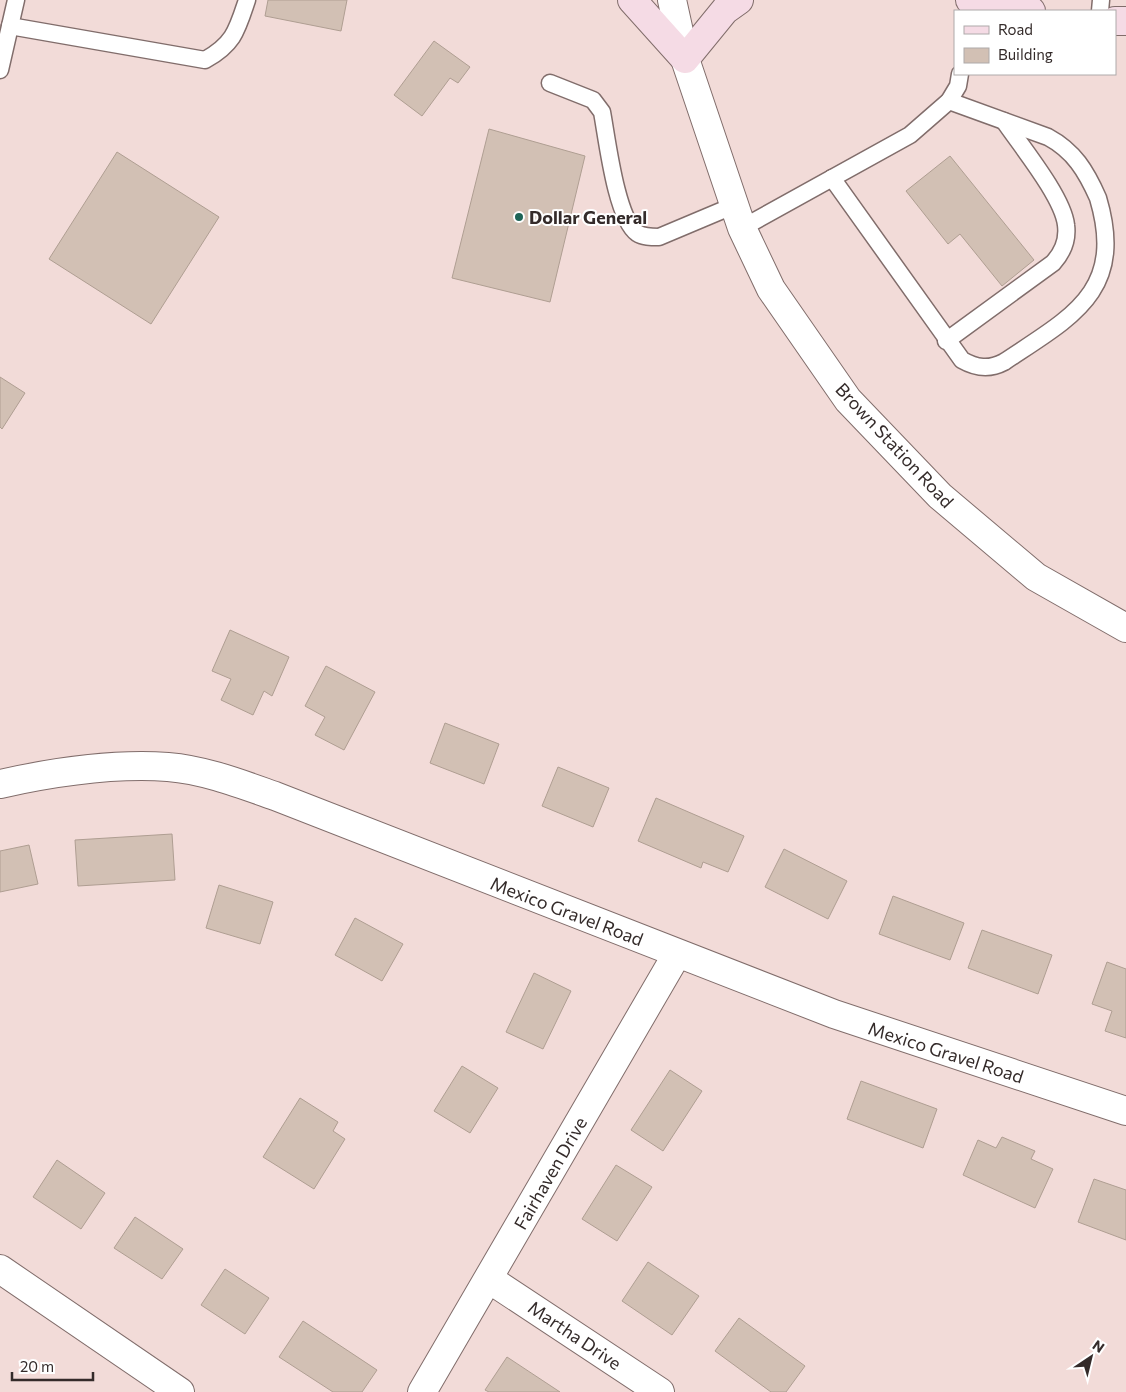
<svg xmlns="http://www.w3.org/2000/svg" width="1126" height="1392" viewBox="0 0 1126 1392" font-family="Commissioner,sans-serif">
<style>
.building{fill:#d2c0b4;stroke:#af9e92}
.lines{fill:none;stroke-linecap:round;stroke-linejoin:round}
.service-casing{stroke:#816d6b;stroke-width:19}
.minor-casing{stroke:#816d6b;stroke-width:30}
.tertiary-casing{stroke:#816d6b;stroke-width:30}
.secondary-casing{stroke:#816d6b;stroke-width:30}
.service{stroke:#fff;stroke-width:16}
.minor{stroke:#fff;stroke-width:28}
.tertiary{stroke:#fff;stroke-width:28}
.secondary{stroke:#f5dbe5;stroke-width:28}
.poi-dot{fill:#1e6457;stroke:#fff;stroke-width:2}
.labels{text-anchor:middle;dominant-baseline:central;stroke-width:4;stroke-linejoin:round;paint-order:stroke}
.poi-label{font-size:18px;font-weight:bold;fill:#342b2a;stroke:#fff;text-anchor:start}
.street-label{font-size:18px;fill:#342b2a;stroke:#fff}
</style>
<rect width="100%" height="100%" fill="#f2dbd8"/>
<g class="building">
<path d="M268,0H347L341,31L265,16Z"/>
<path d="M434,41L470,67L458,83L450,78L422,116L394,95Z"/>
<path d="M489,129L585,156L550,302L452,278Z"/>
<path d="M117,152L219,217L151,324L49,259Z"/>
<path d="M950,156L1034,260L1002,286L960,234L948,244L906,191Z"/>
<path d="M0,377L25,393L2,429L0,427Z"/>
<path d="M230,630L289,657L272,696L264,691L253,715L221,700L231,679L212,671Z"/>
<path d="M326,666L375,692L344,750L315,735L325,717L305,706Z"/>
<path d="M445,723L499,744L484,784L430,763Z"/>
<path d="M558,767L609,788L593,827L542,806Z"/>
<path d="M656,798L744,836L728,872L703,862L701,868L638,841Z"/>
<path d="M172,834L175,880L78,886L75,840Z"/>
<path d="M29,845L38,884L0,892V851Z"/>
<path d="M784,849L847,881L828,919L765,887Z"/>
<path d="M219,885L273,902L260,944L206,928Z"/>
<path d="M893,896L964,923L950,960L879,934Z"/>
<path d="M355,918L403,944L382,981L335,955Z"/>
<path d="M982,930L1052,955L1038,994L968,968Z"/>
<path d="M1107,962L1126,969V1038L1105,1031L1112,1011L1092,1004Z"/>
<path d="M534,973L571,991L543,1049L506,1032Z"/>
<path d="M462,1066L498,1088L470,1133L434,1111Z"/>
<path d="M670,1070L702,1091L663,1151L631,1130Z"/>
<path d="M861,1081L937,1109L923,1148L847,1119Z"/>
<path d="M300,1098L338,1122L333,1131L345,1139L314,1189L263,1157Z"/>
<path d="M1002,1137L1035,1151L1031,1159L1053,1169L1035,1208L963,1175L978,1140L996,1148Z"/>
<path d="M57,1160L105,1193L81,1229L33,1197Z"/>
<path d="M616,1165L652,1187L617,1241L582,1219Z"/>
<path d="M1094,1179L1126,1190V1240L1078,1222Z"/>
<path d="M135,1217L183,1249L162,1279L114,1248Z"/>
<path d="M648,1262L699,1296L672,1335L622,1301Z"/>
<path d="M225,1269L269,1298L245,1334L201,1305Z"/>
<path d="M739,1318L805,1366L786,1392H771L715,1351Z"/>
<path d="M303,1321L377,1370L362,1392H333L279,1357Z"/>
<path d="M507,1357L560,1392H489L485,1390Z"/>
</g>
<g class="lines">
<defs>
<g id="service">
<path d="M1100,11L1101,0"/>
<path d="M10,26L205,60C234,44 237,30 247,0"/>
<path d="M0,70L16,0"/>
<path d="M550,83L593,100L602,112C607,138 616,218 637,233C643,237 651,237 659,237L735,205"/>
<path d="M832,178L962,360C976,368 989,370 1004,362C1071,317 1126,292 1098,198C1086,171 1074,151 1048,137L949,101"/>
<path d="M742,228L910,135L949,101L958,86L960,74"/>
<path d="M946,341L1053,263C1063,252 1068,240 1066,225C1063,197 1021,146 1004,121"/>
</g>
<g id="minor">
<path d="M0,784C54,772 112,763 168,767C205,770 241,784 275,796L834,1014L1126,1111"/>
<path d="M0,1269L180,1392"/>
<path d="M489,1279L660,1392"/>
<path d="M422,1392L677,954"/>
</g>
<path id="tertiary" d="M672,0L685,59L742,228L771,289L848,400L940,496L1036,577L1126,628"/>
<g id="secondary">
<path d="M632,0L685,59L725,10L739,0"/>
<path d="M970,0L1031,11"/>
<path d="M1115,21H1126"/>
</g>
</defs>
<use href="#service" class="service-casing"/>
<use href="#minor" class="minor-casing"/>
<use href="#tertiary" class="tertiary-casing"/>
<use href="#secondary" class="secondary-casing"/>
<use href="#service" class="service"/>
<use href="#minor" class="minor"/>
<use href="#tertiary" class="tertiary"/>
<use href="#secondary" class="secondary"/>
</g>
<circle class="poi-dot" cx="519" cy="217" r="5"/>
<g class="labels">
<g class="poi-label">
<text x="529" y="217">Dollar General</text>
</g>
<g class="street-label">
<text transform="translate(895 445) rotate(47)">Brown Station Road</text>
<text transform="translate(567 911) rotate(21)">Mexico Gravel Road</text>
<text transform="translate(946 1052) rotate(18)">Mexico Gravel Road</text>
<text transform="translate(550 1173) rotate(-60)">Fairhaven Drive</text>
<text transform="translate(575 1335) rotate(34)">Martha Drive</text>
</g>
</g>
<rect x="954" y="10" width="162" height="65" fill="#ffffff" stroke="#aeaaaa"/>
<rect x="964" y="26" width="25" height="8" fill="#f5dbe5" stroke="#aeaaaa"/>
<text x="998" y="35" font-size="15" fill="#342b2a">Road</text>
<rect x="964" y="48" width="25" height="15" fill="#d2c0b4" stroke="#aeaaaa"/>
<text x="998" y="60" font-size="15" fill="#342b2a">Building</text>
<g transform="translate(1091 1357) rotate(35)" stroke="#ffffff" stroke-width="4" paint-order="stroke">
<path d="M0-4L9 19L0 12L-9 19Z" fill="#342b2a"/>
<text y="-8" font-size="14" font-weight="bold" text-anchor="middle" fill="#342b2a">N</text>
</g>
<path d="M12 1372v8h81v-8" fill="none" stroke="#342b2a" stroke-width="2.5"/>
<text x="20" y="1372" font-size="15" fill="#342b2a" stroke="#ffffff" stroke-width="4" paint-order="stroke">20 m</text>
</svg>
